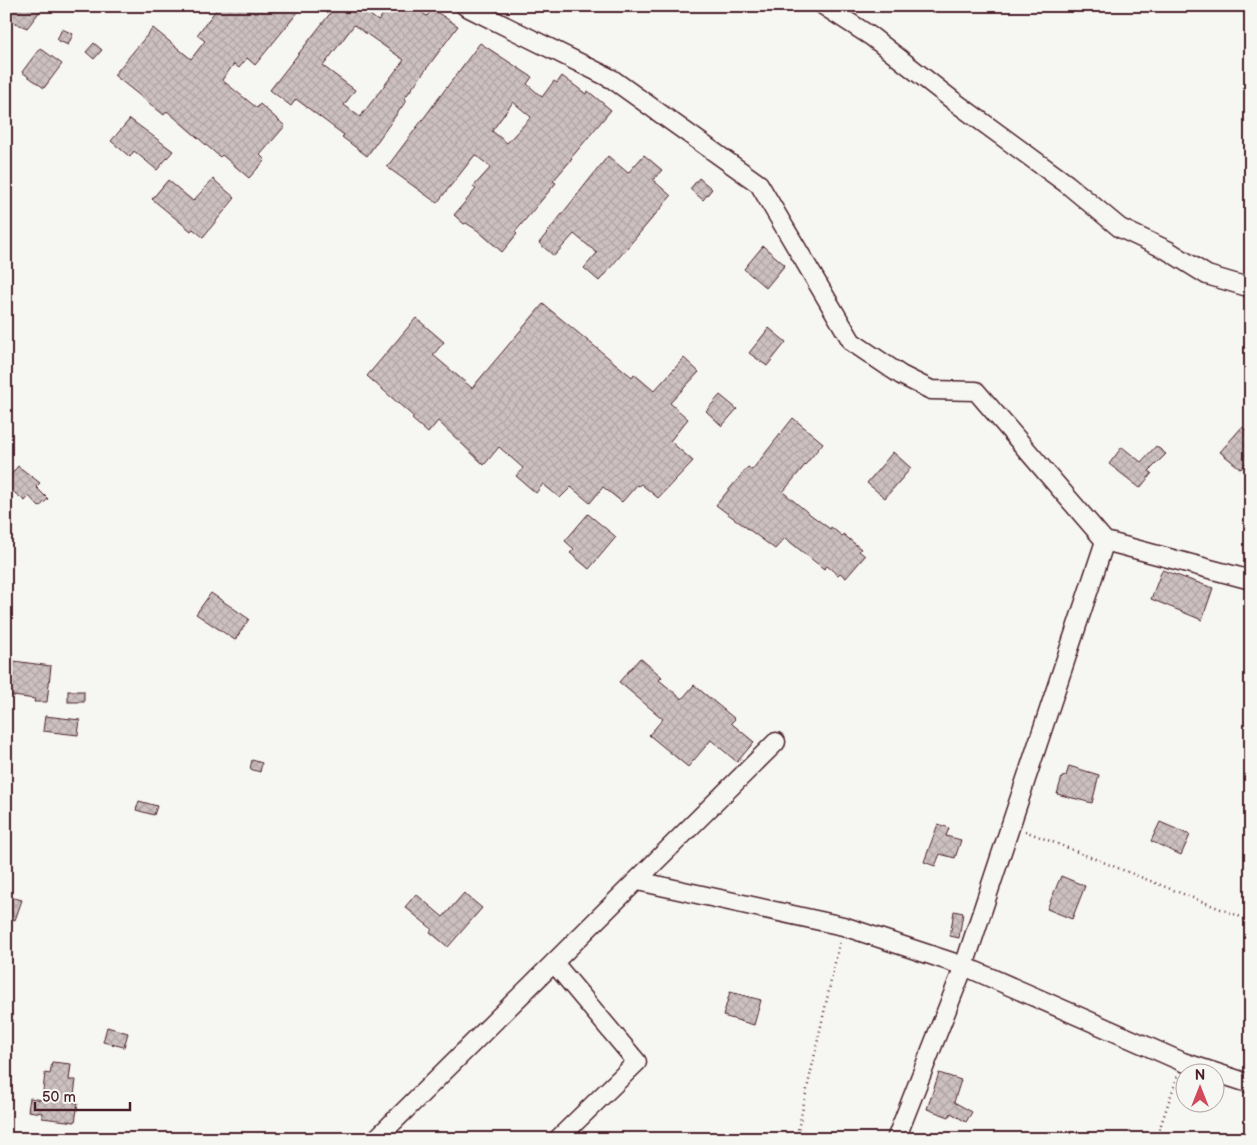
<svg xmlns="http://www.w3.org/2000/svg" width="1257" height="1145" viewBox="0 0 1257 1145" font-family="'Balsamiq Sans',sans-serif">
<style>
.building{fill:url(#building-cross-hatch);stroke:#4a1f2b;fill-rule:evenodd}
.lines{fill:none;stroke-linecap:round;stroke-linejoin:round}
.minor-casing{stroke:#4a1f2b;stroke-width:21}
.path{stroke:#4a1f2b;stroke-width:2.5;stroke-dasharray:1 4;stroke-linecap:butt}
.minor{stroke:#f6f6f2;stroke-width:18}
</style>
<defs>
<pattern id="building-cross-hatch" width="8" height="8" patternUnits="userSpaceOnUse" patternTransform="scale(1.25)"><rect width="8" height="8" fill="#ccc1c0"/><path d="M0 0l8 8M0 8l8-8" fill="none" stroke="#b1a5a5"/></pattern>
</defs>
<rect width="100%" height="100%" fill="#f6f6f2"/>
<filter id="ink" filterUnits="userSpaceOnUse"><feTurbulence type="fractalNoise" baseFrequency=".02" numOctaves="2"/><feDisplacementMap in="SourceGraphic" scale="10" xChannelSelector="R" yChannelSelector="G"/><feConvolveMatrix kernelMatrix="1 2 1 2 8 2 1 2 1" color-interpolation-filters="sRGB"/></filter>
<g filter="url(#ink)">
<g class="building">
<path d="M6,6H44L27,28L6,19Z"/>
<path d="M219,6H303L255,65L247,58L239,68L234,64L222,80L257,108L260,104L285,126L260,155L265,160L249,178L222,155L220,157L167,111L164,115L114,75L153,28L191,59L205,41L197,35Z"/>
<path d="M336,6H359L378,21L389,6H412L427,16L432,9L458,26L404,99L406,101L367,156L342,137L344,135L296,99L291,106L270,90ZM354,25L404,60L360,117L344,105L355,90L323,66Z"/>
<path d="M62,29L73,34L68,45L57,40Z"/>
<path d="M94,43L102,50L94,59L86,52Z"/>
<path d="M480,43L532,77L527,84L542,97L554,81L557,83L562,76L586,94L588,91L611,110L571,158L572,159L553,181L556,183L515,232L517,234L502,252L477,230L466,223L464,224L454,215L476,189L473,187L491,167L475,155L437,203L387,167ZM513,102L531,117L507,143L492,131Z"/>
<path d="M40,48L62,64L44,88L22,72Z"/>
<path d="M130,119L173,151L157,170L134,151L130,157L111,141Z"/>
<path d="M644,155L662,170L653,180L671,196L599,281L584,268L597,253L574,234L554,256L539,243L608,156L628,173Z"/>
<path d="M699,178L712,189L703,200L690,189Z"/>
<path d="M213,179L235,198L203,237L193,229L191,231L152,199L168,180L193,201Z"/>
<path d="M763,246L785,265L766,288L744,269Z"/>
<path d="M543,304L632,377L634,374L654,391L684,358L699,372L670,403L688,419L670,441L693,461L658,498L641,484L638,486L637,485L622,502L603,487L590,503L571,487L560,498L543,484L536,493L516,476L523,468L499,447L484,465L438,421L428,433L412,419L414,417L367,376L416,318L444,342L433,355L472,388Z"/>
<path d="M769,328L786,342L767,366L749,353Z"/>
<path d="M720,395L737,409L722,426L706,411Z"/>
<path d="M793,418L823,443L783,492L807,512L830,529L831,527L842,536L843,534L861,549L859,551L865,556L846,578L840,573L838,575L827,566L824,569L785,538L775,549L716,505L748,467L752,470Z"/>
<path d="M1242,427L1251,434V457L1241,469L1220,452Z"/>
<path d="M1156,446L1166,454L1149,471L1152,473L1140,488L1109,464L1122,447L1141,462Z"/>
<path d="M893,452L911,468L885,498L867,483Z"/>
<path d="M18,466L40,483L36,487L48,499L39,507L29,496L25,501L6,486V481Z"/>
<path d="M588,514L616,537L589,569L570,553L574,549L565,541Z"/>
<path d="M1162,570L1213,588L1202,620L1151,599Z"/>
<path d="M211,593L249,619L235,640L196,614Z"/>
<path d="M640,658L662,677L659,680L682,699L694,685L735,719L731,723L754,742L737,762L711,740L688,767L649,735L663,719L619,682Z"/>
<path d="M6,660L51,666L47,702H34L35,699L6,695Z"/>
<rect x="68" y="691" width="16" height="11"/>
<path d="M45,716L80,720L78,735L43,731Z"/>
<path d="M252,760L262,763L260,772L250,769Z"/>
<path d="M1069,766L1099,775L1092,803L1057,794L1062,777L1066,776Z"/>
<path d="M139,801L157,806L154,815L136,810Z"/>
<path d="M1160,822L1190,835L1181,855L1151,841Z"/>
<path d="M938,824L949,828L946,836L961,840L955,858L940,854L935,866L924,862Z"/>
<path d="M1061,876L1085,886L1072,919L1047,909Z"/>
<path d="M464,893L482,908L448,947L430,932L432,929L405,907L416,894L443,917Z"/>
<path d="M6,896L22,900L15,920L6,917Z"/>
<path d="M954,911L963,913L959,938L950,936Z"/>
<path d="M730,992L761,1000L754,1025L723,1016Z"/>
<path d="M107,1027L128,1033L124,1047L103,1042Z"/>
<path d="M52,1062L71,1064L69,1080H76L73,1102L78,1103L75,1122L42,1118V1113L28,1111L30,1098L42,1100L45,1073L50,1074Z"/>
<path d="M939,1073L961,1080L954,1102L972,1112L966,1122L951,1113L949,1117L927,1109Z"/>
</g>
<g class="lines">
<defs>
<g id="minor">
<path d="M465,6L612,79L759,184L852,342L901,375L931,390L976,391L1105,541L1251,580"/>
<path d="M824,6L872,37L955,102L1067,184L1120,228L1167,250L1207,275L1251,288"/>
<path d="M638,881L843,926L964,966L1183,1062L1251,1084"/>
<path d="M554,963L637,1062L558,1139"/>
<path d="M376,1139L776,742"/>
<path d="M896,1139L964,966L1105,541"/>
</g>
</defs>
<use href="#minor" class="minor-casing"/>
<g class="path">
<path d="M1025,831L1251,921"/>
<path d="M796,1139L840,940"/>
<path d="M1156,1139L1178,1075"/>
</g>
<use href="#minor" class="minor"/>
</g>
</g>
<rect width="1257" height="1145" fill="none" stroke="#f6f6f2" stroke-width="25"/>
<rect x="12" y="12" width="1232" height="1120" fill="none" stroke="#4a1f2b" stroke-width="2" filter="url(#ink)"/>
<g transform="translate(1200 1088)"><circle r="24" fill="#f6f6f2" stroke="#b1a0a2"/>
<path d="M0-4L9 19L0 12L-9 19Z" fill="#d1495b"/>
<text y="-8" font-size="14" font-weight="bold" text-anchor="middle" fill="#4a1f2b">N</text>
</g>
<path d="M35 1102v8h95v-8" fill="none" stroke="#4a1f2b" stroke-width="2.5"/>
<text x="42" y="1102" font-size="15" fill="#4a1f2b" stroke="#f6f6f2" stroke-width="4" paint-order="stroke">50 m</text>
</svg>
